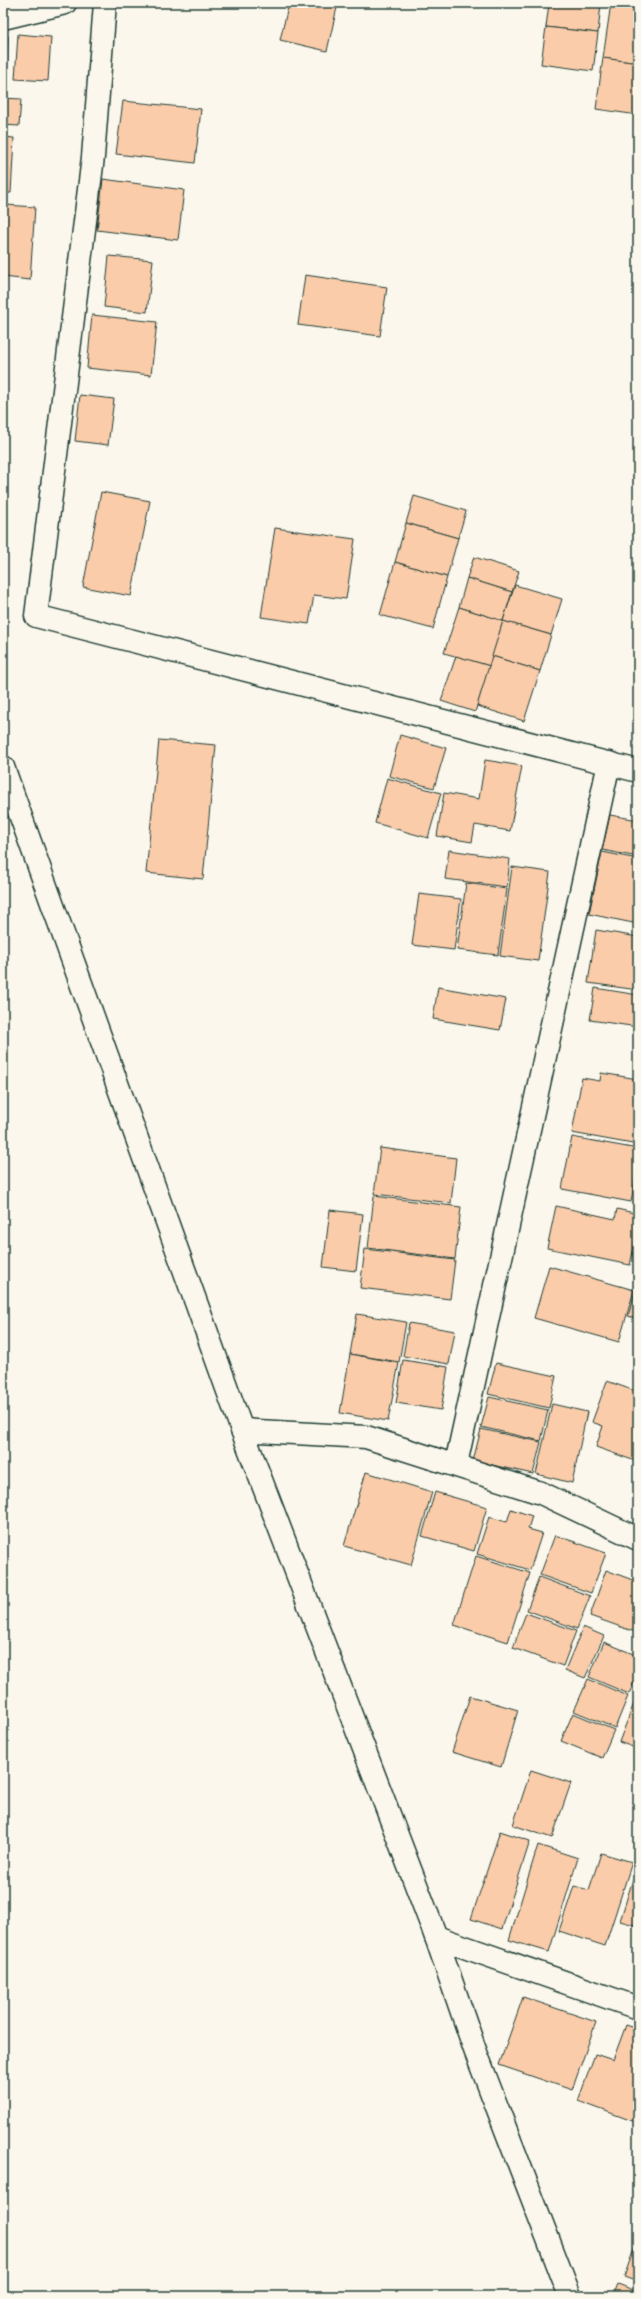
<svg xmlns="http://www.w3.org/2000/svg" width="641" height="2299" viewBox="0 0 641 2299" font-family="Kalam,sans-serif">
<style>
.building{fill:#fbccaa;stroke:#1f3d34}
.lines{fill:none;stroke-linecap:round;stroke-linejoin:round}
.minor-casing{stroke:#1f3d34;stroke-width:25}
.minor{stroke:#fbf7ec;stroke-width:22}
</style>
<rect width="100%" height="100%" fill="#fbf7ec"/>
<filter id="ink" filterUnits="userSpaceOnUse"><feTurbulence type="fractalNoise" baseFrequency=".025" numOctaves="2"/><feDisplacementMap in="SourceGraphic" scale="8" xChannelSelector="R" yChannelSelector="G"/><feConvolveMatrix kernelMatrix="1 2 1 2 8 2 1 2 1" color-interpolation-filters="sRGB"/></filter>
<g filter="url(#ink)">
<g class="building">
<path d="M289,3H338L327,51L280,40Z"/>
<path d="M549,3H601L598,33L546,27Z"/>
<path d="M611,3L638,6V63L603,58Z"/>
<path d="M546,27L598,33L593,71L541,64Z"/>
<path d="M18,34L51,37L48,81L15,79Z"/>
<path d="M3,36H8L7,85H3Z"/>
<path d="M603,58L638,63V115L596,109Z"/>
<path d="M3,98L21,99L19,126L3,125Z"/>
<path d="M123,101L201,109L195,163L116,154Z"/>
<path d="M3,137L14,138L11,193H3Z"/>
<path d="M103,179L184,190L178,240L97,230Z"/>
<path d="M6,205L35,207L30,280L3,277Z"/>
<path d="M109,256L153,260L147,312L104,307Z"/>
<path d="M305,275L387,287L380,336L298,325Z"/>
<path d="M92,315L157,322L151,375L87,368Z"/>
<path d="M80,395L114,399L108,445L75,441Z"/>
<path d="M101,492L150,501L131,596L83,587Z"/>
<path d="M414,496L466,511L458,538L406,523Z"/>
<path d="M406,523L458,538L447,577L395,562Z"/>
<path d="M275,528L355,539L346,599L314,595L309,624L261,617Z"/>
<path d="M474,557L519,571L512,592L467,578Z"/>
<path d="M395,562L447,577L433,629L380,615Z"/>
<path d="M467,578L512,592L503,621L459,607Z"/>
<path d="M515,585L562,599L551,635L503,621Z"/>
<path d="M459,607L503,621L490,666L444,653Z"/>
<path d="M503,621L551,635L540,671L492,656Z"/>
<path d="M456,656L490,666L475,712L441,701Z"/>
<path d="M492,656L540,671L524,721L477,706Z"/>
<path d="M400,735L446,748L434,788L389,776Z"/>
<path d="M159,740L216,745L203,879L146,873Z"/>
<path d="M485,760L522,766L510,831L475,825L472,842L437,836L444,793L479,799Z"/>
<path d="M387,778L441,793L428,838L375,823Z"/>
<path d="M610,815L638,820V857L602,850Z"/>
<path d="M449,850L510,859L507,887L445,879Z"/>
<path d="M602,852L638,859V924L589,914Z"/>
<path d="M512,867L550,872L538,961L500,956Z"/>
<path d="M466,883L507,889L498,955L457,950Z"/>
<path d="M419,894L461,899L454,950L412,945Z"/>
<path d="M596,930L638,937V990L588,983Z"/>
<path d="M438,987L506,999L500,1030L433,1019Z"/>
<path d="M595,988L638,995V1027L590,1020Z"/>
<path d="M601,1073L638,1079V1145L572,1133L582,1078L600,1081Z"/>
<path d="M572,1137L638,1149V1163L631,1202L562,1189Z"/>
<path d="M380,1148L456,1158L451,1203L374,1194Z"/>
<path d="M374,1196L461,1207L455,1259L368,1248Z"/>
<path d="M556,1206L615,1219L617,1209L638,1214V1229L630,1265L547,1248Z"/>
<path d="M330,1210L363,1214L356,1271L323,1267Z"/>
<path d="M365,1249L455,1260L450,1299L360,1288Z"/>
<path d="M549,1266L634,1290L619,1342L534,1318Z"/>
<path d="M638,1282V1319L628,1316Z"/>
<path d="M357,1314L406,1322L399,1362L350,1354Z"/>
<path d="M409,1323L455,1331L449,1364L403,1356Z"/>
<path d="M350,1354L399,1363L388,1421L340,1413Z"/>
<path d="M403,1360L448,1367L441,1410L396,1403Z"/>
<path d="M496,1363L556,1376L549,1408L488,1394Z"/>
<path d="M607,1381L638,1392V1462L596,1447L603,1426L592,1422Z"/>
<path d="M489,1397L548,1410L541,1441L481,1427Z"/>
<path d="M552,1404L587,1412L572,1483L536,1474Z"/>
<path d="M481,1429L541,1442L533,1474L473,1461Z"/>
<path d="M366,1472L432,1492L411,1565L344,1546Z"/>
<path d="M435,1492L487,1507L474,1551L422,1536Z"/>
<path d="M511,1509L532,1516L528,1529L542,1533L530,1570L477,1554L489,1517L507,1522Z"/>
<path d="M555,1535L606,1553L591,1593L540,1575Z"/>
<path d="M476,1556L530,1573L508,1642L454,1625Z"/>
<path d="M606,1570L638,1582V1633L590,1616Z"/>
<path d="M539,1577L590,1596L577,1629L527,1610Z"/>
<path d="M526,1613L576,1631L563,1666L513,1648Z"/>
<path d="M583,1627L604,1636L585,1678L565,1670Z"/>
<path d="M604,1642L638,1656V1673L629,1694L589,1677Z"/>
<path d="M588,1679L628,1696L615,1728L574,1711Z"/>
<path d="M638,1693V1749L619,1742Z"/>
<path d="M470,1696L518,1710L501,1767L452,1752Z"/>
<path d="M573,1713L614,1730L602,1758L561,1741Z"/>
<path d="M531,1770L571,1783L552,1838L513,1825Z"/>
<path d="M500,1831L530,1841L502,1929L471,1919Z"/>
<path d="M538,1845L578,1858L549,1952L509,1940Z"/>
<path d="M601,1853L632,1862L605,1946L559,1931L574,1886L589,1890Z"/>
<path d="M638,1863V1926L620,1921Z"/>
<path d="M523,1997L596,2022L572,2090L499,2065Z"/>
<path d="M626,2025L638,2029V2123L578,2101L595,2054L613,2060Z"/>
<path d="M638,2238V2282L624,2277Z"/>
<path d="M618,2284L638,2292V2296H613Z"/>
</g>
<g class="lines">
<defs>
<g id="minor">
<path d="M105,3L93,157L36,616L638,771"/>
<path d="M3,18L65,3"/>
<path d="M3,767L242,1430L436,1937L475,2050L570,2296"/>
<path d="M242,1430L366,1437L541,1493L638,1539"/>
<path d="M456,1464L609,763"/>
<path d="M436,1937L638,2008"/>
</g>
</defs>
<use href="#minor" class="minor-casing"/>
<use href="#minor" class="minor"/>
</g>
</g>
<rect width="641" height="2299" fill="none" stroke="#fbf7ec" stroke-width="16"/>
<rect x="8" y="8" width="625" height="2283" fill="none" stroke="#1f3d34" stroke-width="1.5" filter="url(#ink)"/>
</svg>
